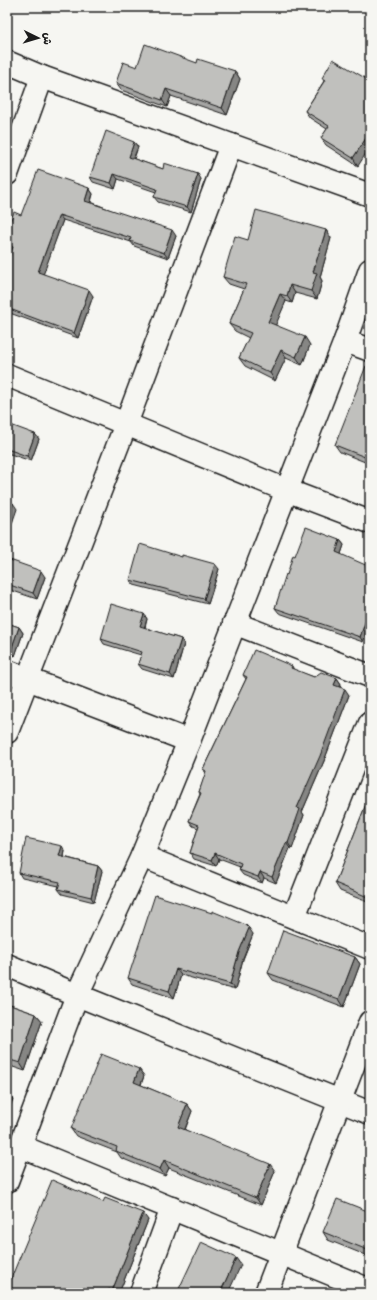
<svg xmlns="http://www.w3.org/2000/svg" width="377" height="1300" viewBox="0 0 377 1300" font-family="Mali,'Playpen Sans Arabic',sans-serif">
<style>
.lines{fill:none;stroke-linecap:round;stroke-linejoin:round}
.minor-casing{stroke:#1c1c1c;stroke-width:25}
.minor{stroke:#f6f6f2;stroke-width:22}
.wall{fill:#a5a5a3;stroke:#1c1c1c}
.shaded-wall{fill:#868684;stroke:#1c1c1c}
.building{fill:#c0c0bd;stroke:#1c1c1c}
</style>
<rect width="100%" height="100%" fill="#f6f6f2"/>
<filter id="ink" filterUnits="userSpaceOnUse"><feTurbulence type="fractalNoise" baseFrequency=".025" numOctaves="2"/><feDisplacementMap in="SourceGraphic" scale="8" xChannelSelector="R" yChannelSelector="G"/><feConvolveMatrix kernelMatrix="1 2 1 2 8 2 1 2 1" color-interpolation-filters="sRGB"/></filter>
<g filter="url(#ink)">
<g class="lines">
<defs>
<g id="minor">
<path d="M7,62L42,77L370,195"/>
<path d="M7,174L42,77"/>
<path d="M345,341L370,350"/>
<path d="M7,375L286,490L370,522"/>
<path d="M234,623L370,676"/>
<path d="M7,671L189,741"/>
<path d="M7,732L126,424L231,145"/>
<path d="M142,856L370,948"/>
<path d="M294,917L370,723"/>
<path d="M7,965L77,995L370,1113"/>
<path d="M20,1146L370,1290"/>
<path d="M7,1181L77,995L142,856L189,741L345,341L370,270"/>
<path d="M141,1293L172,1208"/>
<path d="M266,1293L370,1022"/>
</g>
</defs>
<use href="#minor" class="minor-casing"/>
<use href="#minor" class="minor"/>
</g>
<g class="wall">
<path d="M284,7H304L303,11Z"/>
<path d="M197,63L235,71L240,79L227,115L171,96L167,107L121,90L116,83L137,67Z"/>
<path d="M322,78L370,81L358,166L326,145L321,138L327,129L310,118L305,111L324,81Z"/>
<path d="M134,142L138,147L134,159L163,169L201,179L191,212L158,202L154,197L156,192L118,179L115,189L93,182L90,177Z"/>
<path d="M89,188L93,194L91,202L176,236L168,258L134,246L131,242L63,220L43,274L93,296L78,338L7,312V263L11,251L7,249V229Z"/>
<path d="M326,230L331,238L320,277L322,281L317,299L295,293L292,303L286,301L275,325L310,345L302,365L286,358L275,381L245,366L239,358L249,338L235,331L229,324L244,289L229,284L223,277L248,240Z"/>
<path d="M370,367V464L340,452L335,445Z"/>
<path d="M7,428L35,434L39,439L31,461L7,453Z"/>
<path d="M340,540L344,545L341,554L363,642L279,613L275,608L287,575L295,556Z"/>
<path d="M7,559L45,577L37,599L7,589Z"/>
<path d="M219,569L208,604L134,585L130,580Z"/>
<path d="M144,614L147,619L145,628L181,639L184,644L174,679L142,669L138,664L141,655L104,644L101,639Z"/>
<path d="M7,623L19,627L23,633L15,656L7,653Z"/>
<path d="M292,666L294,670L314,677L337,678L341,684L339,687L349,695L324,761L302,812L304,815L292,849L290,848L276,883L264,878L262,883L243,875L239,870L240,867L219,859L216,866L194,859L190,853L198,828L193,826L189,821L200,794L199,792L206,773L203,769L246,679L243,675Z"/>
<path d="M370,794V903L340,891L335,883Z"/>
<path d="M65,851L64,857L98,866L102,871L94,902L62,894L58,889L59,886L22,878L19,873Z"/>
<path d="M253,934L243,959L235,990L181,975L174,998L132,984L128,978Z"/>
<path d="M355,957L360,964L344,1007L273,980L268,973Z"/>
<path d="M7,1004L36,1014L42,1021L25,1071L7,1065Z"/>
<path d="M139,1069L144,1076L141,1085L187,1104L192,1111L185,1130L275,1171L261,1205L169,1168L165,1176L121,1158L117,1152L76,1136L71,1129Z"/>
<path d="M103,1202L148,1220L119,1293H7Z"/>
<path d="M370,1212V1257L328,1240L323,1232Z"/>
</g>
<g class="shaded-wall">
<path d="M301,7H304L303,11Z"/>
<path d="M235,71L240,79L227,115L222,108Z"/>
<path d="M166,89L171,96L167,107L162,100Z"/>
<path d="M370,132V147L358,166L353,158Z"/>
<path d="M134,142L138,147L132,162L129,157Z"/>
<path d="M114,174L118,179L115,189L111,183Z"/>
<path d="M198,174L201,179L191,212L187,207Z"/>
<path d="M89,188L93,194L89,206L85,201Z"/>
<path d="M59,215L63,220L42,278L38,272Z"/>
<path d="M172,230L176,236L168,258L164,253Z"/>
<path d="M326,230L331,238L320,277L322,281L317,299L311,291L313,272Z"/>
<path d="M290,285L295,293L292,303L287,296Z"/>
<path d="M89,290L93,296L78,338L74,333Z"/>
<path d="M280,294L286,301L274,329L268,322Z"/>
<path d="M305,337L310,345L302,365L296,357Z"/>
<path d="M281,350L286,358L275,381L270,373Z"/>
<path d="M35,434L39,439L31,461L27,456Z"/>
<path d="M13,503L17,509L9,532L7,529V521Z"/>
<path d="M340,540L344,545L340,557L336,552Z"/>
<path d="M215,564L219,569L208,604L204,599Z"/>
<path d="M41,571L45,577L37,599L33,593Z"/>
<path d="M370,608V623L363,642L360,637Z"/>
<path d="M144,614L147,619L143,632L140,626Z"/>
<path d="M19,627L23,633L15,656L11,650Z"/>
<path d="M181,639L184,644L174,679L170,674Z"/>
<path d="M337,678L341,684L338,691L334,685Z"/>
<path d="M345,689L349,695L324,761L302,812L304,815L292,849L288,843L297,808Z"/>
<path d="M286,843L290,848L276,883L272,877Z"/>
<path d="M62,846L65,851L63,862L59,856Z"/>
<path d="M215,853L219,859L216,866L212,860Z"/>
<path d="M98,866L102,871L94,902L91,897Z"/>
<path d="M260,872L264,878L262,883L258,877Z"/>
<path d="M249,928L253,934L243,959L235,990L230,984L239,952Z"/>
<path d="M355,957L360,964L344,1007L339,999Z"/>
<path d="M176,969L181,975L174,998L169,991Z"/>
<path d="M36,1014L42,1021L25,1071L20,1063Z"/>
<path d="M139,1069L144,1076L139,1089L134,1082Z"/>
<path d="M9,1094L13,1099L7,1115V1100Z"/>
<path d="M187,1104L192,1111L183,1134L178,1127Z"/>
<path d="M164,1160L169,1168L165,1176L160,1169Z"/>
<path d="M270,1164L275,1171L261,1205L256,1198Z"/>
<path d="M143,1213L148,1220L119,1293H114L112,1291Z"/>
<path d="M236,1258L241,1265L228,1293H220Z"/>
<path d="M109,1289L111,1293H107Z"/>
</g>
<g class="building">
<path d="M145,44L197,63L198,59L235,71L222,108L166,89L162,100L116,83L123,62L137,67Z"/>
<path d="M333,59L370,81V132L353,158L321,138L329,126L305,111L325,80L322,78Z"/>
<path d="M106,131L134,142L129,157L163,169L164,163L198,174L187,207L154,197L157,189L114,174L111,183L90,177Z"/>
<path d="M38,170L89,188L85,201L172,230L164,253L130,241L131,238L59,215L38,272L89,290L74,333L7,308V263L13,247L7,245V229L14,212L21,215Z"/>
<path d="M256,210L326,230L313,272L317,273L311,291L290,285L287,296L280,294L268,322L305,337L296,357L281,350L270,373L239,358L251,333L229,324L246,284L223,277L235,236L248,240Z"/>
<path d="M366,366L370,367V459L335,445Z"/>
<path d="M8,424L35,434L27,456L7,449V428Z"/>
<path d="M7,501L13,503L7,521Z"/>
<path d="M306,527L340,540L336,552L370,567V608L360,637L275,608L286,574L287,575L293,555L295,556Z"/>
<path d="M140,544L182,557V555L215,564L204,599L130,580Z"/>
<path d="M7,559L41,571L33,593L7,584Z"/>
<path d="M111,604L144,614L140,626L181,639L170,674L138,664L142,652L101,639Z"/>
<path d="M7,623L19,627L11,650L7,649Z"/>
<path d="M254,650L292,666L291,668L314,677L321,672L337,678L334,685L345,689L320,756L297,808L300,809L288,843H286L272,877L260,872L258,877L239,870L241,864L215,853L212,860L190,853L199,825L189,821L201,793L199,792L206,771L203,769L247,677L243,675Z"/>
<path d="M370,794V898L335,883Z"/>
<path d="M26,838L62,846L59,856L98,866L91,897L58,889L60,882L19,873Z"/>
<path d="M155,895L212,913V911L246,925L249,928L239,952L230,984L176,969L169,991L128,978Z"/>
<path d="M283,930L355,957L339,999L268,973Z"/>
<path d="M7,1004L36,1014L20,1063L7,1059Z"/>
<path d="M101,1054L139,1069L134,1082L187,1104L178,1127L270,1164L256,1198L164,1160L160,1169L116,1151L117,1147L71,1129Z"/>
<path d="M7,1093L9,1094L7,1100Z"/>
<path d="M52,1180L103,1202L105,1198L143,1213L112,1291L109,1289L107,1293H7V1288Z"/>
<path d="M337,1199L370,1212V1251L323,1232Z"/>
<path d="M201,1242L236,1258L220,1293H179V1292L178,1291Z"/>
</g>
</g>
<rect width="377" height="1300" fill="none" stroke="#f6f6f2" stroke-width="24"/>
<rect x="12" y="12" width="353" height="1276" fill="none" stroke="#1c1c1c" stroke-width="1.5" filter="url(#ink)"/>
<g transform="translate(38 38) rotate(95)" stroke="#f6f6f2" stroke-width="3" paint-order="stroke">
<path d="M0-3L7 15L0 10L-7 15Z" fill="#1c1c1c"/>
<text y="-6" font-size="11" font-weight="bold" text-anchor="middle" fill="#1c1c1c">ش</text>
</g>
</svg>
